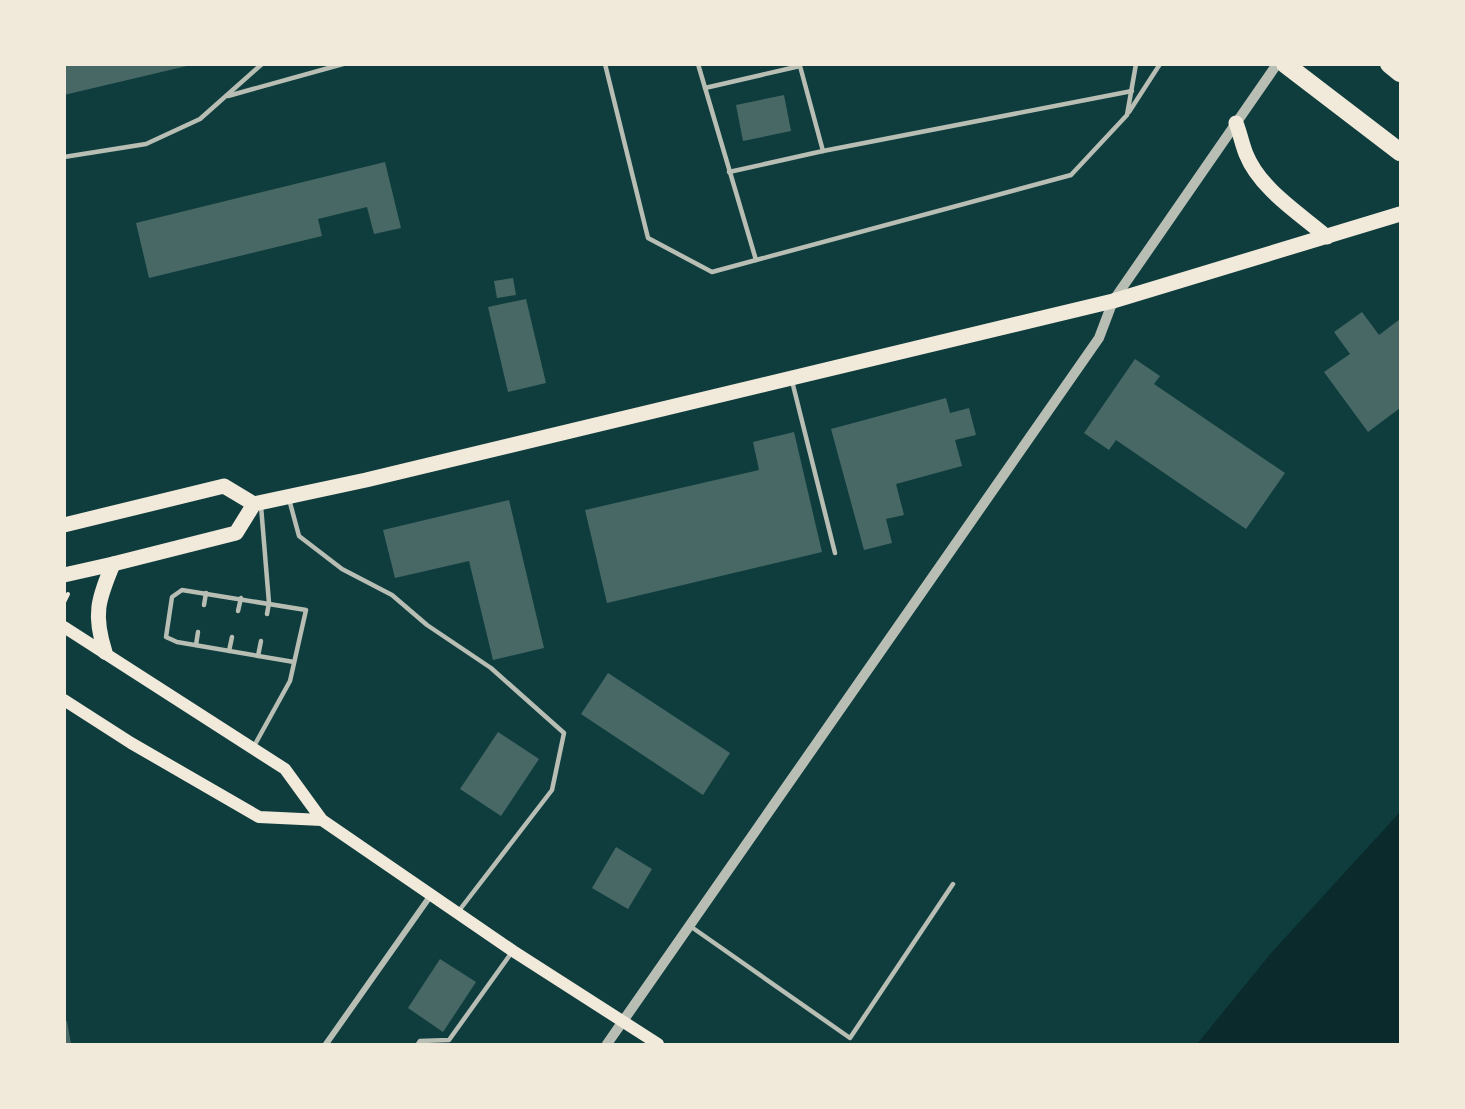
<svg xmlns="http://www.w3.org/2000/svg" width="1465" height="1109" viewBox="0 0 1465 1109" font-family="Montserrat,sans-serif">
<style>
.water{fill:#0a2a2b}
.building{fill:#486865}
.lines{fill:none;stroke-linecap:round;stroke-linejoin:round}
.path{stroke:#f1e9da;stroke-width:4}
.service{stroke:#b8beb3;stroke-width:4.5}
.minor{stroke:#b8beb3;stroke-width:6}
.tertiary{stroke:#b8beb3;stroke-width:10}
.secondary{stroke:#f1e9da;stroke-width:12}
.primary{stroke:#f1e9da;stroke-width:15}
.motorway{stroke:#f1e9da;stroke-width:18}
</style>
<rect width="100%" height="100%" fill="#0f3d3e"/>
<path class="water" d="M1400,812V1044H1197L1272,952Z"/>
<g class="building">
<path d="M64,64H191V65L64,95Z"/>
<path d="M784,95L791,131L743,141L736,105Z"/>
<path d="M385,162L401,228L374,234L367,207L318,219L322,236L149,278L136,223Z"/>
<path d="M513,278L516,295L497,298L494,281Z"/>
<path d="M526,299L546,383L508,392L488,307Z"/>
<path d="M1362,312L1379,335L1400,319V408L1368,432L1324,372L1350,354L1334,332Z"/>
<path d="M1135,359L1160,376L1154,384L1285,473L1246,529L1116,440L1109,450L1084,433Z"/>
<path d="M946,398L950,413L969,408L976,435L955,440L962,466L896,484L904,515L886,519L892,543L864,550L831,429Z"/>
<path d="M794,432L822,552L607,603L585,510L759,470L753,442Z"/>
<path d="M509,500L544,648L493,660L469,561L395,578L383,530Z"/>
<path d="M608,673L730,753L703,795L581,714Z"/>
<path d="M498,732L539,759L501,816L460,789Z"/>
<path d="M616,847L652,869L628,909L592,888Z"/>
<path d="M440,959L476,982L443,1032L408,1008Z"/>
<path d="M67,1021L71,1044H64V1022Z"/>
</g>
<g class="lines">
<path class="path" d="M64,602L68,594"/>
<g class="service">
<path d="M605,64L648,238L712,272L1071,175L1127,115L1136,64"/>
<path d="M698,64L756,260"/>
<path d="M705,88L800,66L823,151L729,172"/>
<path d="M228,96L343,64"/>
<path d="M1129,112L1160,64"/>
<path d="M823,151L1132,91"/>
<path d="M64,157L146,144L200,119L262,64"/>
<path d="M792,381L835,553"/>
<path d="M289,499L299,536L342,569L392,595L427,625L491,668L564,733L552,790L458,912"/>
<path d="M261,506L269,603L267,614"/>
<path d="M204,605L206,593"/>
<path d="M238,611L241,598"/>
<path d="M196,645L198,632"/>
<path d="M229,651L232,637"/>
<path d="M258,656L261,641"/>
<path d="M253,748L290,681L306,610L182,590L172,597L166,637L177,642L294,662"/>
<path d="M690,926L850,1038L953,884"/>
<path d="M418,1044L420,1041L449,1040L512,952"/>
</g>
<path class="minor" d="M326,1044L431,895"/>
<path class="tertiary" d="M607,1044L1099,338L1113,301L1277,64"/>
<g class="secondary">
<path d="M64,627L285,769L322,820L513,951L658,1044"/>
<path d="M64,700L131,743L259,817L322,820"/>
</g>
<g class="primary">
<path d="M1236,123C1240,133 1242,144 1246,154C1260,189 1299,213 1327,237"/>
<path d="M64,525L224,486L254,504"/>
<path d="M64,575L113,564L236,533L254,504L366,480L1113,301L1400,214"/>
<path d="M105,652C93,614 98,600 113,564"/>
</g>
<g class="motorway">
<path d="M1285,64L1400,152"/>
<path d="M1389,64L1400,73"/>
</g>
</g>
<rect width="1465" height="1109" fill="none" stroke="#f1e9da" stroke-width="132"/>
</svg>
